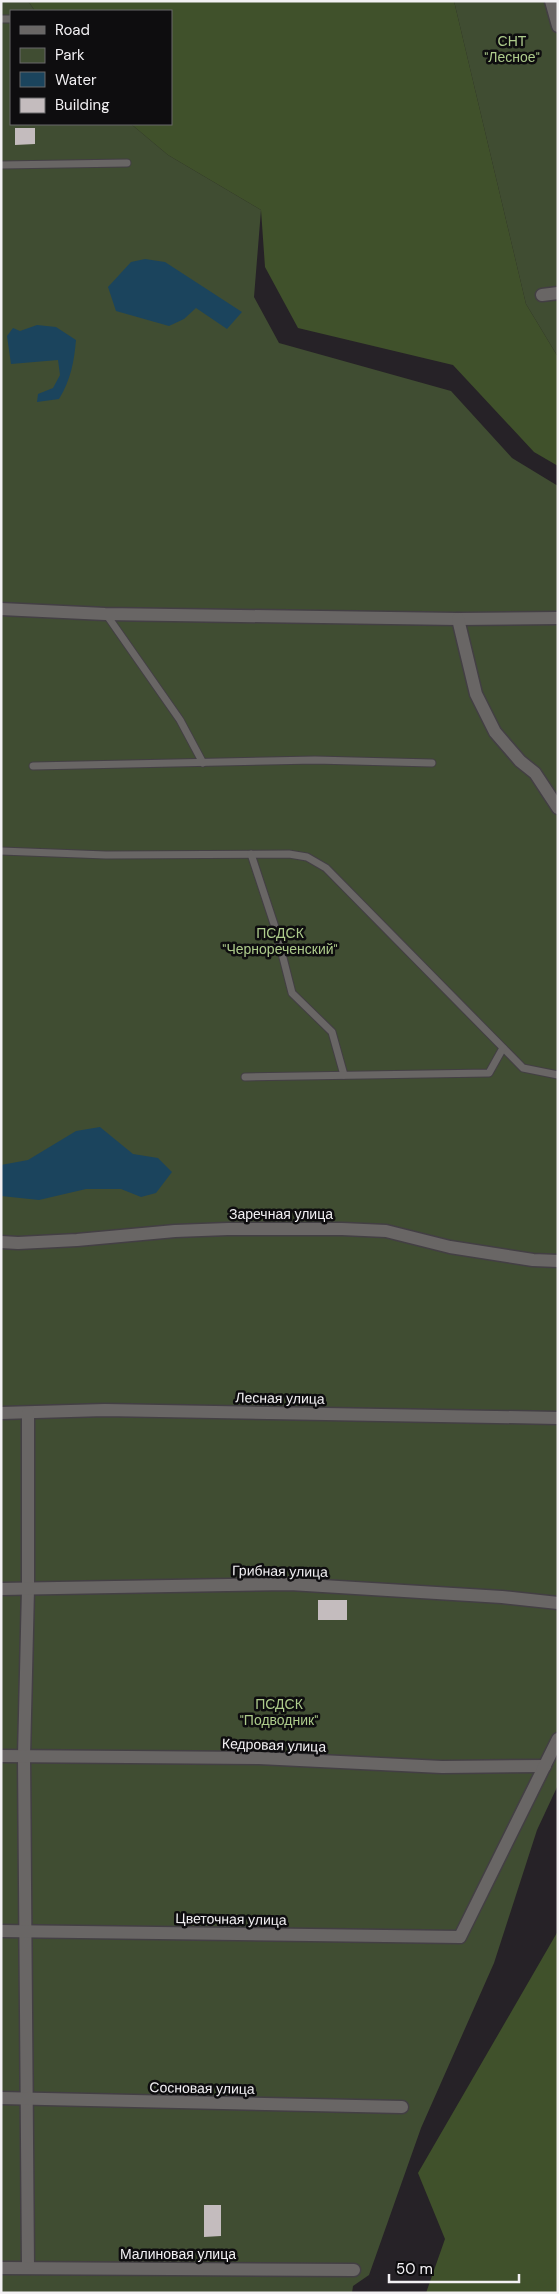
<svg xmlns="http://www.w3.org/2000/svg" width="559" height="2294" viewBox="0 0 559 2294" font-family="'DM Sans',sans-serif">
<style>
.green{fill:#404d32}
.forest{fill:#40512b}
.water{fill:#1b445d}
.building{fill:#c4bcbe}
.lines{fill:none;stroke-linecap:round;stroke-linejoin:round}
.lane-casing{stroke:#433f44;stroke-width:9}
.street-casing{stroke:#433f44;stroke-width:15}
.lane{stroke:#696665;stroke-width:7}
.street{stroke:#696665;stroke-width:12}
.labels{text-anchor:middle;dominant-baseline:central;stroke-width:5;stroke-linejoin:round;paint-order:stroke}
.park-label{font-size:14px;fill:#adcb8b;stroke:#0e0d0f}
.street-label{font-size:14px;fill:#f2f0f3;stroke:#0e0d0f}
</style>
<rect width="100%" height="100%" fill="#262227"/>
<g class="green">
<path d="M1,1H28L35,11H11V124H131L168,155L261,210L254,297L279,343L451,391L512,458L558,486V1785L537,1830L494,1963L421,2128L369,2275L353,2286L352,2293H1Z"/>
<path d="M454,1H558V357L526,304Z"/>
</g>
<g class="forest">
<path d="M28,1H454L526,304L558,357V466L534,452L453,365L298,328L265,267L261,210L168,155L131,124H171V11H35Z"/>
<path d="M558,1931V2293H426L445,2239L418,2173Z"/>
</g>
<g class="water">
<path d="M145,259L165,262L242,312L227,329L196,308L184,319L169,326L116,311L108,287L131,262Z"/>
<path d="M37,325L56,327L76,340C74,362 71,379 59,399L37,402L38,394L53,388L60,375L58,360L11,364L7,336L13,328L20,331Z"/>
<path d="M100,1127L133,1154L158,1158L172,1172L156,1193L141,1197L121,1189H86L39,1200L1,1196V1165L28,1160L76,1131Z"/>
</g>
<g class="building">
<path d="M15,128H35V144L15,145Z"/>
<rect x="318" y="1600" width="29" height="20"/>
<path d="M204,2205H221V2236L204,2237Z"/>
</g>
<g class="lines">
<defs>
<g id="lane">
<path d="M1,19H11"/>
<path d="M1,165L127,163"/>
<path d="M106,614L180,720L203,763"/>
<path d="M33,766L315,760L432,763"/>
<path d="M1,851L106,855L289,854L307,857L326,868L523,1068L558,1075"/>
<path d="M251,854L276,930L292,993L332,1032L344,1075"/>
<path d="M245,1077L489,1073L503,1048"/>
</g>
<g id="street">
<path d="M551,1L558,26"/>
<path d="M542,295L558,293"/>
<path d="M1,609L105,614L458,619L558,618"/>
<path d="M458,619L476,694L495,732L520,761L535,773L558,808"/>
<path d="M1,1242L18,1243L77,1240L175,1231L228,1229H342L386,1231L450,1247L533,1260L558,1261"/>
<path d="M1,1413L105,1410L558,1418"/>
<path d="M28,1413V1589L24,1756L28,2267"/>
<path d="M1,1589L290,1584L502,1597L558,1603"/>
<path d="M1,1756L259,1758L442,1767L545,1766"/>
<path d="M1,1931L460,1937L558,1739"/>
<path d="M1,2098L402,2107"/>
<path d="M1,2268L354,2270"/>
</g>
</defs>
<use href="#lane" class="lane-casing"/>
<use href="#street" class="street-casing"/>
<use href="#lane" class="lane"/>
<use href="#street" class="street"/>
</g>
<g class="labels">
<g class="park-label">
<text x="512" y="41">СНТ<tspan x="512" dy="16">"Лесное"</tspan></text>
<text x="280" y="933">ПСДСК<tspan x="280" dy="16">"Чернореченский"</tspan></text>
<text x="279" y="1704">ПСДСК<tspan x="279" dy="16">"Подводник"</tspan></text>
</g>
<g class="street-label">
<text x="281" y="1214">Заречная улица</text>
<text transform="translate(280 1398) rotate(1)">Лесная улица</text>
<text transform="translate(280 1571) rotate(1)">Грибная улица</text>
<text transform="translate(274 1745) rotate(2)">Кедровая улица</text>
<text transform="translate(231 1919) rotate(1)">Цветочная улица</text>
<text transform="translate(202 2088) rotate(1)">Сосновая улица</text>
<text x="178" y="2254">Малиновая улица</text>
</g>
</g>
<rect width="559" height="2294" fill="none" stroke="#f2f0f3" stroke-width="5"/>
<rect x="10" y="10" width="162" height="115" fill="#0e0d0f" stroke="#69686a"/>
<rect x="20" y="26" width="25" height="8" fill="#696665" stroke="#69686a"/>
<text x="55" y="35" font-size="15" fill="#f2f0f3">Road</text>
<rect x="20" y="48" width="25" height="15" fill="#404d32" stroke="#69686a"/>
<text x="55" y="60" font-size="15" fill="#f2f0f3">Park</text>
<rect x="20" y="72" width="25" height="15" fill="#1b445d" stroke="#69686a"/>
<text x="55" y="85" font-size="15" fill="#f2f0f3">Water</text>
<rect x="20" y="98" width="25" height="15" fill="#c4bcbe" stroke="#69686a"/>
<text x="55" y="110" font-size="15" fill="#f2f0f3">Building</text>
<path d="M389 2274v8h130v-8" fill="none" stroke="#f2f0f3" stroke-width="2.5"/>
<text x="396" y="2274" font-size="15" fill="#f2f0f3" stroke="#0e0d0f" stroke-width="4" paint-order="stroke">50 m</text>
</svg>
